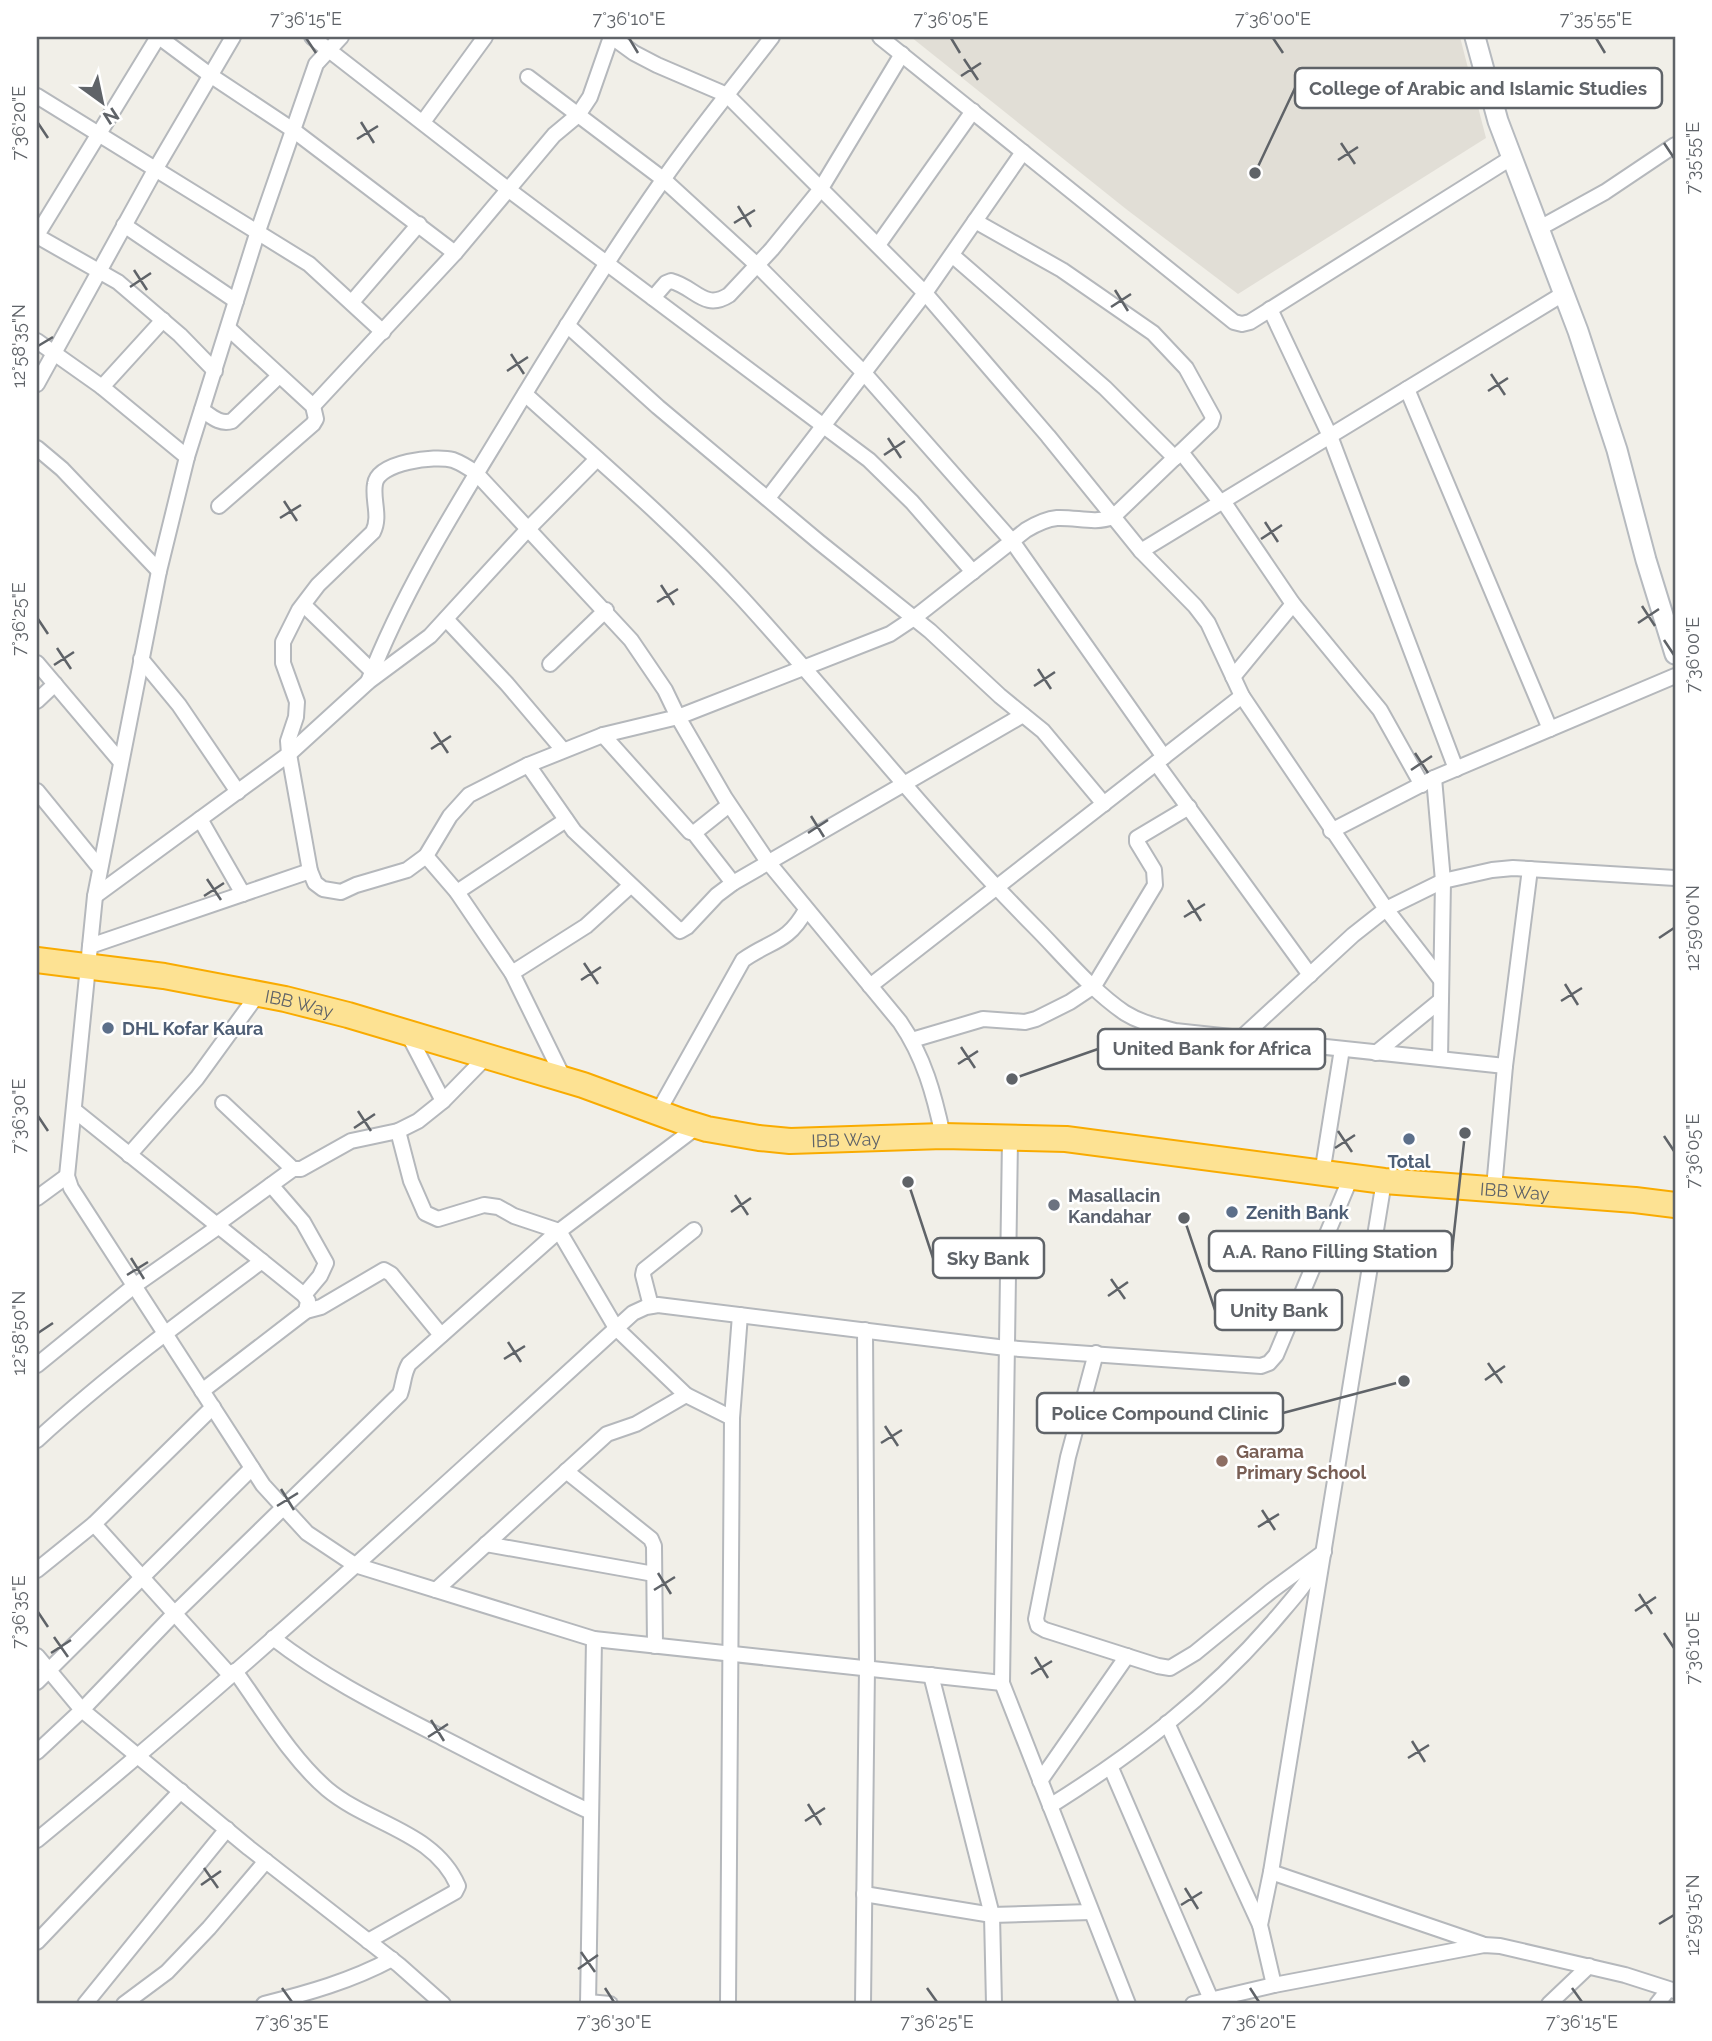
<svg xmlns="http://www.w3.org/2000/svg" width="1712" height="2041" viewBox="0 0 1712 2041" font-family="Raleway,sans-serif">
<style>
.education{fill:#e1ded6}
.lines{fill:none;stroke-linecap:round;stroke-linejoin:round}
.street-casing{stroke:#b5b8bc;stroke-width:18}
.secondary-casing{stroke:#b6babf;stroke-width:23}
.highway-casing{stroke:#f9ab00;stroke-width:28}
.street{stroke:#fff;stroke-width:14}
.secondary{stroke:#fff;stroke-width:19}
.highway{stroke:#fde293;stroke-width:24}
.ticks{fill:none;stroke:#5f6368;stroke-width:2.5}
.service-dot{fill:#5c6f8a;stroke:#fff;stroke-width:2.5}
.worship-dot{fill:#6b7280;stroke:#fff;stroke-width:2.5}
.education-dot{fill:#8d6e63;stroke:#fff;stroke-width:2.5}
.labels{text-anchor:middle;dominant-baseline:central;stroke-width:5;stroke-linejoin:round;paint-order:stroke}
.street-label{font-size:18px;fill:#5f6368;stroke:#fff}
.service-label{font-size:18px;font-weight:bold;fill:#4e5e75;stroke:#fff;text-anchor:start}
.worship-label{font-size:18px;font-weight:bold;fill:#5b616d;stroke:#fff;text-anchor:start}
.education-label{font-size:18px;font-weight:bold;fill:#785e54;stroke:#fff;text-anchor:start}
.leader{fill:none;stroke:#5f6368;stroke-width:2.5}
.callout-dot{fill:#5f6368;stroke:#fff;stroke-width:2.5}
.callout{fill:#fff;stroke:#5f6368;stroke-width:2.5}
.callout-label{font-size:19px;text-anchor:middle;font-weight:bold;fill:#5f6368}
.neatline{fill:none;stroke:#5f6368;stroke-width:2.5}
.ticks-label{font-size:18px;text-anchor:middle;fill:#5f6368}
</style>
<rect width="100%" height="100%" fill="#f1efe8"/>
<path class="education" d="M911,37H1460L1486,138L1238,294L1126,209Z"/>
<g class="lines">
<defs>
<g id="street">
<path d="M159,37L210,75L293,130L455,253"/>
<path d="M312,37L509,190L869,460L912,502L973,572"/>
<path d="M341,37L316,64L257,234L187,457L159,571L95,896L67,1176L71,1188L263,1485L307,1533L355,1565L594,1639L1002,1683"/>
<path d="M612,37L634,53L657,65L727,95L925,293L1048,436L1141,551L1195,606L1208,623L1242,696L1386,909L1441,980"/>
<path d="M880,37L1234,322L1242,324L1250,322L1511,158"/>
<path d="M528,77L663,179L757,265L864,373L1012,541L1164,757"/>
<path d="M37,96L309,264L383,332"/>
<path d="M423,122L485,37"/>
<path d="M124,225L236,301"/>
<path d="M1538,229L1605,192L1675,145"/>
<path d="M37,235L158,37"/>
<path d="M37,236L118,282L180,335L215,371"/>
<path d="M878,245L973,111"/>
<path d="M952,255L1105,388L1175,458"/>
<path d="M653,298L666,283L671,281C695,287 704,311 729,295L772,249L820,190L902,54"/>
<path d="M352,302L419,224"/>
<path d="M1270,309L1330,436L1456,769"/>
<path d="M567,325L658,407L819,542L930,631L1000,696L1043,731L1104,804"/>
<path d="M37,341L102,387L187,457"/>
<path d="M37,384L155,170L233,37"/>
<path d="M102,387L163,320"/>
<path d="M1407,389L1550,729"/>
<path d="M525,394C598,460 674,524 741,597C840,705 930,821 1033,925C1062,954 1091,990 1125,1013C1141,1023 1157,1026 1175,1031L1505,1066"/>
<path d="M313,406L455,253L554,135L578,115L590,97L611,37"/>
<path d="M202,410C211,416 220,425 232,421L279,376"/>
<path d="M37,448L62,469L159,571"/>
<path d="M1181,452L1221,503"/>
<path d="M768,498L925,293L1023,152"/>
<path d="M1223,501L1293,604L1380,710L1422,785"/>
<path d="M219,506L313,424L316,419L313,406L228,328"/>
<path d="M1141,551L1563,294"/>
<path d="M303,607L307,608L372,671"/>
<path d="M446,619L507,684L563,750"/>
<path d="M141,659L179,705L238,792"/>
<path d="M37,663L120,761"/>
<path d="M550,664L606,610"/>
<path d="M1233,677L1293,604"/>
<path d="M368,682C403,592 453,512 503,430C554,345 606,261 663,180C697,131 736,84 772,37"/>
<path d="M37,701L55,684"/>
<path d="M603,735L690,832L694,833L733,883"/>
<path d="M1156,763L1310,975"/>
<path d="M528,765L574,831L680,931L687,927L717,895L733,883L1023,715"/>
<path d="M1434,778L1443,881L1440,1059"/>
<path d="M37,791L99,867"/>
<path d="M200,819L243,894"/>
<path d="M1331,831L1434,778L1675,676"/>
<path d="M694,833L729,805"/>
<path d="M426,856L457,892L512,973L564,1079"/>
<path d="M457,892L566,820"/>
<path d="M95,896L289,754L368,682L430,636L528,529L597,459"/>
<path d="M90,946L310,871"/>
<path d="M512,973L586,926L630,886"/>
<path d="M870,986L1242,696"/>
<path d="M407,1032L443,1101"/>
<path d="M1240,1039L1353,935L1386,909L1443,881L1492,870L1513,868L1675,878"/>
<path d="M912,1040L983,1019L1025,1022L1036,1019L1070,1002L1094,986L1155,885L1154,870L1137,842V838L1189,807"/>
<path d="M1376,1053L1441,1000"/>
<path d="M223,1103L293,1169"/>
<path d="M74,1110L304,1295L308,1301L306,1311"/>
<path d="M658,1112L743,960C771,940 787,944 806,910"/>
<path d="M398,1131L411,1181L425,1213L438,1219L484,1205L498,1207L514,1216L559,1231L616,1328L686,1395L732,1418"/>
<path d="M943,1136C934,1094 924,1057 900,1022L768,862L725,798L678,717L665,690L631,640L476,473C469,468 461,463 453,460C435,455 378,462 375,484C372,500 381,516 373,532L318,585L299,610L283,642V663L297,702L296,717L288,741L289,754L310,871L315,883L323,889L341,892L356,885L407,870L426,856L450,816L469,795L528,765L603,735L678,717L890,634L914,618L1026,530C1036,524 1046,519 1057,518C1077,517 1094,524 1113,517L1211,423L1213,417L1186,368L1153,333L1062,270L975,221"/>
<path d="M1010,1139L1002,1683L1128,2004"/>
<path d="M129,1155L197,1078L258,994"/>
<path d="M1322,1174L1342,1049"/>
<path d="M271,1185L303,1222L326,1263L320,1276L304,1295"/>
<path d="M1494,1188L1505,1066L1530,869"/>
<path d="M37,1198L67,1176"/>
<path d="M216,1225L293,1169H301L351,1141L398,1131L418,1121L443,1101L487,1056"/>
<path d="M651,1306L643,1275L644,1270L694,1230"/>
<path d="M1096,1353L1068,1457L1036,1619L1038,1626L1045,1630L1158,1666L1170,1668L1195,1653L1271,1591L1324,1552"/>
<path d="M37,1365L134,1286L218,1227"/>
<path d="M202,1391L306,1311L321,1307L384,1270L391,1274L441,1335"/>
<path d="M37,1440C108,1375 185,1318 262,1261"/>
<path d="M566,1471L651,1539L654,1546L655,1646"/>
<path d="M94,1524L230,1675"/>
<path d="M486,1544L654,1574"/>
<path d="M37,1570L94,1524L213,1407"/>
<path d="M436,1590L607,1434L636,1424L686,1395"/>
<path d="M273,1638C326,1679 383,1707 443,1738C492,1763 541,1789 591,1812"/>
<path d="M37,1656L82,1710L249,1848L399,1965L443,2004"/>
<path d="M235,1671C264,1711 290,1757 327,1789C370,1825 434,1831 458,1886L455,1892L368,1941"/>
<path d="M931,1675L992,1915L994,2004"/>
<path d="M37,1682L252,1468"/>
<path d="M1167,1723L1260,1925"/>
<path d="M37,1752L82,1710L174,1614L400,1394C404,1383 403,1374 409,1364L554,1235L698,1126"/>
<path d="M1111,1768L1213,2004"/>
<path d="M1040,1781L1127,1656"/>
<path d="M1050,1806C1133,1754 1208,1697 1273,1622C1289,1603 1306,1585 1318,1563"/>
<path d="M37,1840C242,1672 437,1492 633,1313L646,1307L658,1305L1006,1348L1261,1366L1269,1363L1276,1355L1351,1177"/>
<path d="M1271,1872L1482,1944"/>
<path d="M864,1894L992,1915L1091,1912"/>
<path d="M37,1942L181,1791"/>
<path d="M1274,1985L1260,1925L1271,1872L1384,1181"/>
<path d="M588,2002L610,2004"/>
<path d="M85,2004L227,1829"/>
<path d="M124,2004L167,1972L209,1928L266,1861"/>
<path d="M264,2004C308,1993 351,1981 392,1959"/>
<path d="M588,2004L594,1639"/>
<path d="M728,2004L732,1418L740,1315"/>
<path d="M863,2004L867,1668L865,1330"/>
<path d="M1193,2004L1274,1985L1484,1945L1500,1946L1625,1975L1675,1991"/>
<path d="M1549,2004L1589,1966"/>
<path d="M1657,2004L1668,1990"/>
</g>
<path id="secondary" d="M1475,37L1498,121L1578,331L1617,450L1646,560L1675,654"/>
<g id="highway">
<path id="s1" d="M37,960L164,976L285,999L348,1015L583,1085L681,1121L707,1129L759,1138L790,1141L943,1136L1066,1139L1384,1181L1635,1200L1675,1205"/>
</g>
</defs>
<use href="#street" class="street-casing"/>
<use href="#secondary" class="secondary-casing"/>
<use href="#highway" class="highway-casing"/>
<use href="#street" class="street"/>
<use href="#secondary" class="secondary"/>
<use href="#highway" class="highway"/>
</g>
<path class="ticks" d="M306,38L316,53M629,38L638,53M951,38L960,53M1273,38L1283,53M1596,38L1605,53M964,59L978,80M961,76L981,63M361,122L374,143M38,123L48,138M357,139L378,126M1341,143L1355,164M1664,143L1674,158M1338,160L1358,147M738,206L751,227M734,223L755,210M134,270L147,290M130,287L151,273M1115,290L1128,311M1111,307L1131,294M38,346L53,337M511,354L524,374M507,371L528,357M1491,374L1505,395M1488,391L1508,378M888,438L901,458M884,455L905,441M284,501L297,521M280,518L301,505M1265,522L1278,542M1261,539L1282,525M661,585L674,605M657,602L678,589M1642,606L1655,626M38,619L48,634M1638,623L1659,609M1664,640L1674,655M57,648L71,669M54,665L74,652M1038,669L1051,689M1034,686L1055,672M434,732L448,753M431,749L451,736M1415,753L1428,773M1411,770L1432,756M811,816L824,837M808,833L828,820M207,879L221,900M204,896L224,883M1188,900L1201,921M1184,917L1205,904M1659,938L1674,928M584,963L598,984M581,980L601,967M1565,984L1578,1005M1561,1001L1582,988M961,1047L975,1068M958,1064L978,1051M358,1111L371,1131M38,1116L48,1131M354,1128L375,1114M1338,1131L1352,1152M1664,1136L1674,1151M1335,1148L1355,1135M735,1195L748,1215M731,1212L751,1198M131,1258L144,1279M127,1275L148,1262M1111,1279L1125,1299M1108,1296L1128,1282M38,1333L53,1323M508,1342L521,1362M504,1359L525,1346M1488,1363L1502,1383M1485,1380L1505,1366M885,1426L898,1446M881,1443L902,1430M281,1489L294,1510M277,1506L298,1493M1262,1510L1275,1530M1258,1527L1279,1514M658,1573L671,1594M654,1590L675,1577M1639,1594L1652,1614M1635,1611L1656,1597M38,1612L48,1627M1664,1633L1674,1648M54,1637L68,1657M51,1653L71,1640M1035,1657L1048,1678M1031,1674L1052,1661M431,1720L444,1741M428,1737L448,1724M1412,1741L1425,1762M1408,1758L1429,1745M808,1804L821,1825M805,1821L825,1808M204,1868L218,1888M201,1885L221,1871M1185,1888L1198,1909M1181,1905L1202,1892M1659,1924L1674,1915M581,1952L595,1972M578,1969L598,1955M282,1988L292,2002M605,1988L614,2002M927,1988L937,2002M1250,1988L1259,2002M1572,1988L1582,2002"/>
<g class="service-dot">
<circle cx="108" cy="1028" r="7"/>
<circle cx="1409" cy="1139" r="7"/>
<circle cx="1232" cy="1212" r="7"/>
</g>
<circle class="worship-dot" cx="1054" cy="1205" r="7"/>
<circle class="education-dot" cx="1222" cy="1461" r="7"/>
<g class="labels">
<g class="street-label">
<text stroke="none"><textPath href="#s1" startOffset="266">IBB Way</textPath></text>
<text stroke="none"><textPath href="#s1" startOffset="833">IBB Way</textPath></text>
<text stroke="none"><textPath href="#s1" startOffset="1505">IBB Way</textPath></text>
</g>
<g class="service-label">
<text x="122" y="1028">DHL Kofar Kaura</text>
<text x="1409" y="1161" text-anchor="middle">Total</text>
<text x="1246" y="1212">Zenith Bank</text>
</g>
<g class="worship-label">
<text x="1068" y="1195">Masallacin<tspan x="1068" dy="21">Kandahar</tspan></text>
</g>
<g class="education-label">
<text x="1236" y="1451">Garama<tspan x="1236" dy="21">Primary School</tspan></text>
</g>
</g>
<path class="leader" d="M1255 173L1295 88M1012 1079L1098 1049M1465 1133L1452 1251M908 1182L933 1258M1184 1218L1215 1310M1404 1381L1283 1413"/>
<g class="callout-dot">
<circle cx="1255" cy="173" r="7"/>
<circle cx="1012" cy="1079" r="7"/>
<circle cx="1465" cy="1133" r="7"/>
<circle cx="908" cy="1182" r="7"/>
<circle cx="1184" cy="1218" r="7"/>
<circle cx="1404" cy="1381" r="7"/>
</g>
<g class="callout">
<rect x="1295" y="68" width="367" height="40" rx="7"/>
<rect x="1098" y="1029" width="227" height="40" rx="7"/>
<rect x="1209" y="1231" width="243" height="40" rx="7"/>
<rect x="933" y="1238" width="111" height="40" rx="7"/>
<rect x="1215" y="1290" width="127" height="40" rx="7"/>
<rect x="1037" y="1393" width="246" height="40" rx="7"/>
</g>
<g class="callout-label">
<text x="1478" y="95">College of Arabic and Islamic Studies</text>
<text x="1212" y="1055">United Bank for Africa</text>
<text x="1330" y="1258">A.A. Rano Filling Station</text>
<text x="988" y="1265">Sky Bank</text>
<text x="1279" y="1317">Unity Bank</text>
<text x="1160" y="1420">Police Compound Clinic</text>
</g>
<rect width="1712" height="2041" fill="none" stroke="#ffffff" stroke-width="77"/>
<g transform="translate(102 102) rotate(147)" stroke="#ffffff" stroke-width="5" paint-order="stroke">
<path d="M0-5L12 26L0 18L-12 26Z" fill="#5f6368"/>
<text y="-10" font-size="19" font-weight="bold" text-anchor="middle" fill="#5f6368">N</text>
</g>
<rect x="38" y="38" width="1636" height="1964" class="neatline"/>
<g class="ticks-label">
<text x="306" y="25">7°36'15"E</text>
<text x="629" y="25">7°36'10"E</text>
<text x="951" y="25">7°36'05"E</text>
<text x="1273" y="25">7°36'00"E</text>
<text x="1596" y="25">7°35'55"E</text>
<text transform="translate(19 123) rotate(-90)" y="6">7°36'20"E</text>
<text transform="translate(1693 158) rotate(-90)" y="6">7°35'55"E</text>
<text transform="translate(19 346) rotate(-90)" y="6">12°58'35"N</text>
<text transform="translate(19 619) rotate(-90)" y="6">7°36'25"E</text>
<text transform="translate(1693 655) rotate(-90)" y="6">7°36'00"E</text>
<text transform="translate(1693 928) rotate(-90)" y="6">12°59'00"N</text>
<text transform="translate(19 1116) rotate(-90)" y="6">7°36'30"E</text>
<text transform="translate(1693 1151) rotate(-90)" y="6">7°36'05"E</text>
<text transform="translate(19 1333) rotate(-90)" y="6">12°58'50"N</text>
<text transform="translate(19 1612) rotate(-90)" y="6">7°36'35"E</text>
<text transform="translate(1693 1648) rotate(-90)" y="6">7°36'10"E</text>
<text transform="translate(1693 1915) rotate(-90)" y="6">12°59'15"N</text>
<text x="292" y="2028">7°36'35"E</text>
<text x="614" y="2028">7°36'30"E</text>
<text x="937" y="2028">7°36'25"E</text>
<text x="1259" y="2028">7°36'20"E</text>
<text x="1582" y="2028">7°36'15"E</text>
</g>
</svg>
